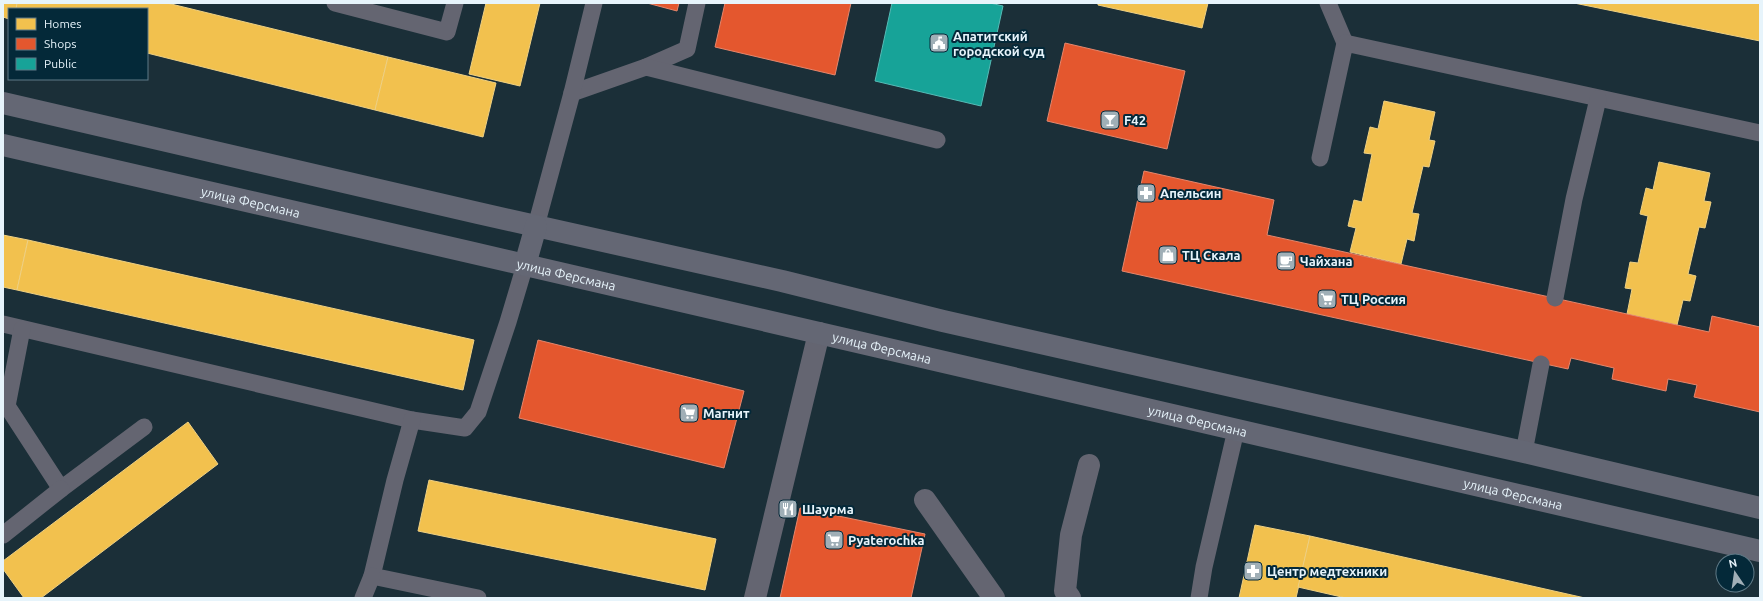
<svg xmlns="http://www.w3.org/2000/svg" width="1763" height="601" viewBox="0 0 1763 601" font-family="Ubuntu,sans-serif">
<style>
.homes{fill:#f2c14e;stroke:#efd082}
.shops{fill:#e4572e;stroke:#e5866c}
.public{fill:#17a398;stroke:#55bbb6}
.lines{fill:none;stroke-linecap:round;stroke-linejoin:round}
.lane{stroke:#646571;stroke-width:17}
.street{stroke:#646571;stroke-width:22}
.secondary{stroke:#646774;stroke-width:22}
.labels{text-anchor:middle;dominant-baseline:central;stroke-width:4;stroke-linejoin:round;paint-order:stroke}
.poi-label{font-size:13px;font-weight:bold;fill:#e7f4fb;stroke:#042939;text-anchor:start}
.street-label{font-size:13px;fill:#e7f4fb;stroke:#042939}
</style>
<rect width="100%" height="100%" fill="#1b2f38"/>
<g class="homes">
<path d="M3,3H17L16,9H9V19L3,17Z"/>
<path d="M17,3H167L388,57L375,110L147,53V9H16Z"/>
<path d="M486,3H540L520,86L469,74Z"/>
<path d="M1098,3H1208L1202,28L1098,5Z"/>
<path d="M1574,3H1760V41Z"/>
<path d="M388,57L496,83L483,137L375,110Z"/>
<path d="M1384,101L1435,112L1429,140L1435,141L1429,167L1423,166L1412,213L1419,214L1414,241L1407,239L1401,264L1350,252L1356,228L1348,226L1354,200L1362,202L1372,154L1364,153L1370,127L1378,129Z"/>
<path d="M1659,162L1710,173L1704,201L1711,202L1705,228L1699,227L1688,274L1696,276L1690,301L1683,300L1677,325L1627,314L1632,289L1625,288L1630,262L1638,263L1648,216L1640,214L1646,188L1653,190Z"/>
<path d="M3,235L28,240L17,290L3,287Z"/>
<path d="M28,240L474,340L463,390L17,290Z"/>
<path d="M188,422L218,464L41,598H24L3,569V561Z"/>
<path d="M429,480L716,539L705,590L418,531Z"/>
<path d="M1255,525L1310,536L1296,598H1239Z"/>
<path d="M1310,536L1585,598H1346L1298,587Z"/>
</g>
<g class="shops">
<path d="M647,3H679L677,11Z"/>
<path d="M725,3H851L835,75L715,47Z"/>
<path d="M1065,43L1185,71L1167,149L1047,121Z"/>
<path d="M1144,171L1274,200L1267,235L1709,332L1712,316L1760,327V412L1694,397L1697,385L1668,379L1666,391L1612,379L1614,368L1571,358L1568,369L1122,271Z"/>
<path d="M538,340L744,391L724,468L519,418Z"/>
<path d="M800,508L925,534L911,598H780Z"/>
</g>
<path class="public" d="M892,3H990L1003,6L981,106L875,81Z"/>
<g class="lines">
<g class="lane">
<path d="M335,3L447,32L455,3"/>
<path d="M1328,3L1345,43"/>
<path d="M646,67L687,49L697,3"/>
<path d="M572,93L646,67L937,140"/>
<path d="M1320,158L1345,43L1760,133"/>
<path d="M536,226L572,93L594,3"/>
<path d="M1555,298L1574,199L1598,99"/>
<path d="M3,324L412,420L465,428L478,412L508,322L525,265"/>
<path d="M22,329L7,406L61,489L144,427"/>
<path d="M412,420L395,480L372,576L478,598"/>
<path d="M1524,452L1541,364"/>
<path d="M3,535L61,489"/>
<path d="M363,598L372,576"/>
<path d="M1199,598L1204,567L1236,430"/>
</g>
<g class="street">
<path d="M925,500L994,598"/>
<path d="M755,598L819,333"/>
<path d="M1070,598L1065,591L1071,535L1089,465"/>
</g>
<g class="secondary">
<path d="M3,103L478,213L782,281L943,321L1524,452L1760,508"/>
<path id="s1" d="M3,145L469,252L1760,551"/>
<path d="M525,265L536,226"/>
</g>
</g>
<defs>
<symbol id="civic-square" viewBox="-11 -11 22 22"><rect x="-9" y="-9" width="18" height="18" rx="4" fill="#a0afb7" stroke="#042939"/><path d="M-.6-6.5H3V-4.5H.6V-3L4-1V1h2V6H-6V1h2V-1L-.6-3ZM-1.2 2.5V6h2.4V2.5Z" fill="#fff"/></symbol>
<symbol id="bar-square" viewBox="-11 -11 22 22"><rect x="-9" y="-9" width="18" height="18" rx="4" fill="#a0afb7" stroke="#042939"/><path d="M-6-5H6L.8 .8V4.5H3.5V6h-7V4.5H-.8V.8Z" fill="#fff"/></symbol>
<symbol id="pharmacy-square" viewBox="-11 -11 22 22"><rect x="-9" y="-9" width="18" height="18" rx="4" fill="#a0afb7" stroke="#042939"/><path d="M-2-6h4v4h4v4h-4v4h-4v-4h-4v-4h4Z" fill="#fff"/></symbol>
<symbol id="shop-square" viewBox="-11 -11 22 22"><rect x="-9" y="-9" width="18" height="18" rx="4" fill="#a0afb7" stroke="#042939"/><path d="M-5-2.5h2.3a2.7 3.5 0 0 1 5.4 0H5L5.5 6h-11ZM-1.5-2.5h3a1.5 2.3 0 0 0-3 0Z" fill="#fff"/></symbol>
<symbol id="cafe-square" viewBox="-11 -11 22 22"><rect x="-9" y="-9" width="18" height="18" rx="4" fill="#a0afb7" stroke="#042939"/><path d="M-5.5-4.5H6V0H3Q3 3.5 0 3.5H-2.5Q-5.5 3.5-5.5 0ZM3-3.2v2h1.7v-2ZM-6 4.5H4V6H-6Z" fill="#fff"/></symbol>
<symbol id="supermarket-square" viewBox="-11 -11 22 22"><rect x="-9" y="-9" width="18" height="18" rx="4" fill="#a0afb7" stroke="#042939"/><path d="M-6-5.5h2.5l.6 2H6L4.5 2H-2.5L-4.4-4H-6ZM-1.5 3.2a1.3 1.3 0 1 0 .1 0ZM3 3.2a1.3 1.3 0 1 0 .1 0Z" fill="#fff"/></symbol>
<symbol id="restaurant-square" viewBox="-11 -11 22 22"><rect x="-9" y="-9" width="18" height="18" rx="4" fill="#a0afb7" stroke="#042939"/><path d="M-5-6h1v4h1v-4h1v4h1v-4h1v5L-1.5 .5V6h-2V.5L-5-1ZM5-6V6H3V1.5H1.5Q1.5-4 5-6Z" fill="#fff"/></symbol>
</defs>
<g fill-rule="evenodd">
<use href="#civic-square" x="928" y="32" width="22" height="22"/>
<use href="#bar-square" x="1099" y="109" width="22" height="22"/>
<use href="#pharmacy-square" x="1135" y="182" width="22" height="22"/>
<use href="#shop-square" x="1157" y="244" width="22" height="22"/>
<use href="#cafe-square" x="1275" y="250" width="22" height="22"/>
<use href="#supermarket-square" x="1316" y="288" width="22" height="22"/>
<use href="#supermarket-square" x="678" y="402" width="22" height="22"/>
<use href="#restaurant-square" x="777" y="498" width="22" height="22"/>
<use href="#supermarket-square" x="823" y="529" width="22" height="22"/>
<use href="#pharmacy-square" x="1242" y="560" width="22" height="22"/>
</g>
<g class="labels">
<g class="poi-label">
<text x="953" y="36">Апатитский<tspan x="953" dy="15">городской суд</tspan></text>
<text x="1124" y="120">F42</text>
<text x="1160" y="193">Апельсин</text>
<text x="1182" y="255">ТЦ Скала</text>
<text x="1300" y="261">Чайхана</text>
<text x="1341" y="299">ТЦ Россия</text>
<text x="703" y="413">Магнит</text>
<text x="802" y="509">Шаурма</text>
<text x="848" y="540">Pyaterochka</text>
<text x="1267" y="571">Центр медтехники</text>
</g>
<g class="street-label">
<text stroke="none"><textPath href="#s1" startOffset="254">улица Ферсмана</textPath></text>
<text stroke="none"><textPath href="#s1" startOffset="578">улица Ферсмана</textPath></text>
<text stroke="none"><textPath href="#s1" startOffset="902">улица Ферсмана</textPath></text>
<text stroke="none"><textPath href="#s1" startOffset="1226">улица Ферсмана</textPath></text>
<text stroke="none"><textPath href="#s1" startOffset="1550">улица Ферсмана</textPath></text>
</g>
</g>
<rect width="1763" height="601" fill="none" stroke="#e7f4fb" stroke-width="8"/>
<rect x="8" y="8" width="140" height="72" fill="#042939" stroke="#5f7a87"/>
<rect x="16" y="18" width="20" height="12" fill="#f2c14e" stroke="#5f7a87"/>
<text x="44" y="28" font-size="12" fill="#e7f4fb">Homes</text>
<rect x="16" y="38" width="20" height="12" fill="#e4572e" stroke="#5f7a87"/>
<text x="44" y="48" font-size="12" fill="#e7f4fb">Shops</text>
<rect x="16" y="58" width="20" height="12" fill="#17a398" stroke="#5f7a87"/>
<text x="44" y="68" font-size="12" fill="#e7f4fb">Public</text>
<g transform="translate(1735 573) rotate(347)"><circle r="19" fill="#042939" stroke="#5f7a87"/>
<path d="M0-3L7 15L0 10L-7 15Z" fill="#a0afb7"/>
<text y="-6" font-size="11" font-weight="bold" text-anchor="middle" fill="#e7f4fb">N</text>
</g>
</svg>
